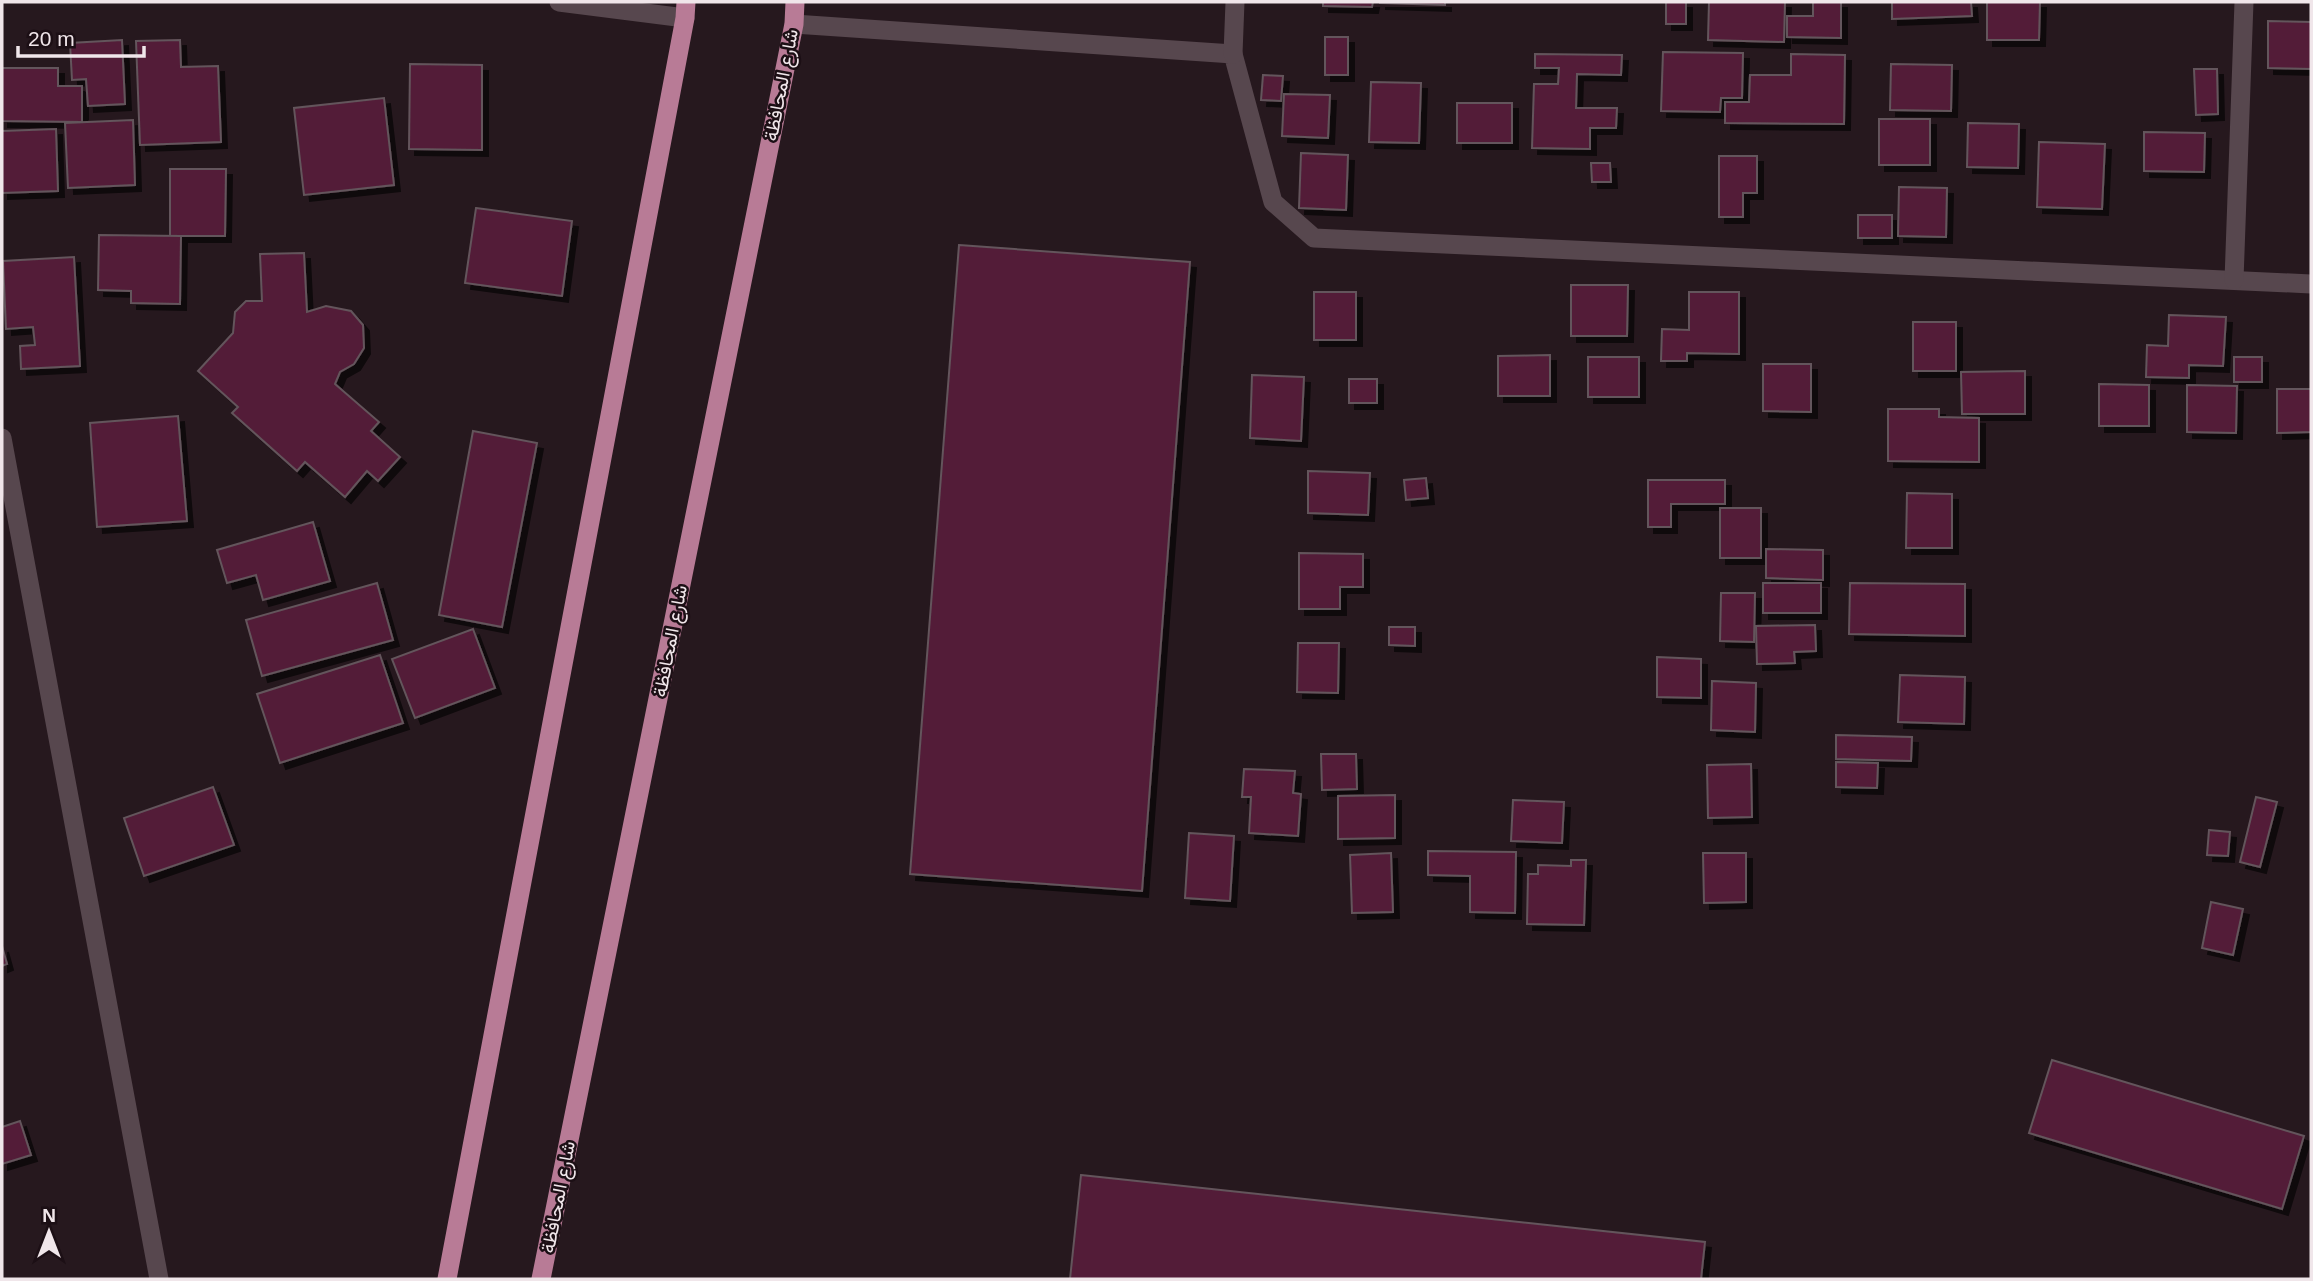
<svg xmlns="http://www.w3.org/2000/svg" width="2313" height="1281" viewBox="0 0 2313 1281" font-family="Helvetica,Vazirmatn,sans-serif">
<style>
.building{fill:#521d38;stroke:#64545b;stroke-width:2;filter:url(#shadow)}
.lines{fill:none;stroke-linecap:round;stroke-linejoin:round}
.minor{stroke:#57474e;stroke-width:19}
.primary{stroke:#b87b96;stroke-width:19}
.labels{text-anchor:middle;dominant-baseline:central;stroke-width:5;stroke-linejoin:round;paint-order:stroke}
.street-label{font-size:19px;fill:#f0e6ea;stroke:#1c0f15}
</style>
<defs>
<filter id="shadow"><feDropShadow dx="6" dy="6" stdDeviation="0" flood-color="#0009"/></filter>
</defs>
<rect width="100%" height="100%" fill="#26181e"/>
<g class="building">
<path d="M1323,2H1373L1372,7L1323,6Z"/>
<path d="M1380,2H1445V5L1380,3Z"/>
<rect x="1666" y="2" width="20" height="22"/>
<path d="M1709,2H1785L1784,42L1708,40Z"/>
<path d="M1813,2H1841V38L1787,37V16H1813Z"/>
<path d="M1892,2H1971L1972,16L1892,19Z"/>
<path d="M1987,2H2040L2039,40H1987Z"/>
<path d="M2268,21L2311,22V69L2268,68Z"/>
<rect x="1325" y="37" width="23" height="38"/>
<path d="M122,40L125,104L88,106L86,79L72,80L70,43Z"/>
<path d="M180,40L181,67L218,66L221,142L140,145L136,41Z"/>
<path d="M1663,52L1743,53L1742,98H1721L1720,112L1661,111Z"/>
<path d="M1535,54L1622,55L1621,75L1577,74L1576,108H1617L1616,128H1590V149L1532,148L1534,84H1558L1559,68H1535Z"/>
<path d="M1791,54L1845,55L1844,124L1725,123V102H1749L1750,75H1791Z"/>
<path d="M410,64L482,65V150L409,149Z"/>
<path d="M1891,64L1952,65L1951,111L1890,110Z"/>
<path d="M2,68H58V86H82V122L2,121Z"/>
<path d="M2194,69H2217L2218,114L2196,115Z"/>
<path d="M1263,75L1283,76L1281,101L1261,100Z"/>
<path d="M1371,82L1421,83L1419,143L1369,142Z"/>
<path d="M1284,94L1330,95L1328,138L1282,136Z"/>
<path d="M384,98L394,185L304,195L294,108Z"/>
<rect x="1457" y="103" width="55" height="40"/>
<rect x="1879" y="119" width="51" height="46"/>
<path d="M133,120L135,185L68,188L65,123Z"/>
<path d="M1968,123L2019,124L2018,168L1967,167Z"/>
<path d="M56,129L58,191L2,193V131Z"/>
<path d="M2144,132L2205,133L2204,172L2144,171Z"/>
<path d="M2039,142L2105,144L2102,209L2037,207Z"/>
<path d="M1301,153L1348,155L1346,210L1299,208Z"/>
<path d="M1719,156H1757V193H1743V217H1719Z"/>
<path d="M1591,163H1610L1611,182H1592Z"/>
<path d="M170,169H226L225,236H170Z"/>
<path d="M1899,187L1947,188L1946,237L1898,236Z"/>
<path d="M476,208L572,221L562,296L465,283Z"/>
<rect x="1858" y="215" width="34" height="23"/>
<path d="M99,235L181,236L180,304L131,303V291L98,290Z"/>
<path d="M959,245L1190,262L1142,891L910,874Z"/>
<path d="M304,253L307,312L326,306L351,311L363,325L364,348L354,364L340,372L335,384L379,422L371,431L400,457L378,481L367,471L345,497L305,462L297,471L232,413L238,407L198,371L233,333L235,312L246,301H262L260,254Z"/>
<path d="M74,257L80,366L21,369L20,346L35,345L33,327L6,329L3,261Z"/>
<path d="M1571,285H1628L1627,336H1571Z"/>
<rect x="1314" y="292" width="42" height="48"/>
<path d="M1689,292H1739V354L1687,353V361H1661L1662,329L1689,330Z"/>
<path d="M2169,315L2226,317L2223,366L2189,365V378L2146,377L2147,345L2168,346Z"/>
<rect x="1913" y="322" width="43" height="49"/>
<path d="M1550,355V396H1498V356Z"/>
<rect x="1588" y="357" width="51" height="40"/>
<rect x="2234" y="357" width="28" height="25"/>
<path d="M1763,364H1811V412L1763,411Z"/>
<path d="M2025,371V414H1962L1961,372Z"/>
<path d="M1252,375L1304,377L1301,441L1250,438Z"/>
<rect x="1349" y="379" width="28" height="24"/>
<path d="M2099,384L2149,385V426H2099Z"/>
<path d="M2187,385L2237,386L2236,433L2187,432Z"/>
<path d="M2277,389H2311V432L2277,433Z"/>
<path d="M1888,409H1939V417L1979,418V462L1888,461Z"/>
<path d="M178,416L187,521L97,527L90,423Z"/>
<path d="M473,431L537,443L502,627L439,615Z"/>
<path d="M1308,471L1370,473L1368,515L1308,513Z"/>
<path d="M1426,478L1428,498L1406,500L1404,480Z"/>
<path d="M1648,480H1725V504H1671V527H1648Z"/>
<path d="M1907,493L1952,494V548H1906Z"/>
<rect x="1720" y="508" width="41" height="50"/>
<path d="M313,522L330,581L263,600L256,575L227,583L217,550Z"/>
<path d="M1766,549L1823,550V580L1766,578Z"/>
<path d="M1299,553L1363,554V587H1340V609H1299Z"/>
<path d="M377,583L393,640L262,676L246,620Z"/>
<rect x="1763" y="583" width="58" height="30"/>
<path d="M1850,583L1965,584V636L1849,634Z"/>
<path d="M1721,593H1755L1754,642L1720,641Z"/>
<path d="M1815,625L1816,651L1794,652L1795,663L1757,664L1756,626Z"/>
<path d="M1389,627H1415V646L1389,645Z"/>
<path d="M473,629L495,688L415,718L392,659Z"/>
<path d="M1298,643H1339L1338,693L1297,692Z"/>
<path d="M380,655L403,723L280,763L257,694Z"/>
<path d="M1657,657L1701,659V698L1657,697Z"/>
<path d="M1900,675L1965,677L1964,724L1898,722Z"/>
<path d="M1712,681L1756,683L1755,732L1711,730Z"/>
<path d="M1836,735L1912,737L1911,761L1836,759Z"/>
<path d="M1321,754H1356L1357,789L1322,790Z"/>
<path d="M1836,762L1878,763L1877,788L1836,787Z"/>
<path d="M1751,764L1752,817L1708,818L1707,765Z"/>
<path d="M1244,769L1295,771L1293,793L1301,794L1298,836L1249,833L1251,797H1242Z"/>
<path d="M213,787L234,845L144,876L124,818Z"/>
<path d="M1395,795V838L1338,839V796Z"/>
<path d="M2256,797L2277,802L2260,867L2240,862Z"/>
<path d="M1513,800L1564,802L1562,843L1511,841Z"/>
<path d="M2209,830L2230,832L2228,856L2207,855Z"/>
<path d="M1189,833L1234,836L1230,901L1185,898Z"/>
<path d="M1428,851L1516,852L1515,913L1470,912V876L1428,875Z"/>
<path d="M1391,853L1393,912L1352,913L1350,855Z"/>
<path d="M1703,853H1746V902L1704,903Z"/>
<path d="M1571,860H1586L1584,925L1527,924L1528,874H1538V865L1571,866Z"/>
<path d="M2211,902L2243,909L2233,955L2202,948Z"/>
<path d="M2,946L7,964L2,966Z"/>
<path d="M2052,1060L2304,1136L2282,1209L2029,1133Z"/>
<path d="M20,1121L31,1155L2,1164V1127Z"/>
<path d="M1081,1175L1705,1242L1701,1279H1070Z"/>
</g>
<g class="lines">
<g class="minor">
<path d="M559,2L685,18"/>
<path d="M794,24L1233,54L1273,202L1314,238L2311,284"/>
<path d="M1233,54L1235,2"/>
<path d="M2234,280L2244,2"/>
<path d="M2,438L159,1279"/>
</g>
<g class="primary">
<path d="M447,1279L685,18L686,2"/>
<path d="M541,1279L794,24L795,2"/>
</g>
</g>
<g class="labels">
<g class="street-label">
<text transform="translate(781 85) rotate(-79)">شارع المحافظة</text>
<text transform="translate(670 641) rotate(-79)">شارع المحافظة</text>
<text transform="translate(558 1197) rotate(-79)">شارع المحافظة</text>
</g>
</g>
<rect width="2313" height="1281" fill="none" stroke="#f0e6ea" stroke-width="7"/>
<g transform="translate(49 1232)" stroke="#1c0f15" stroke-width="5" paint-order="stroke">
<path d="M0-5L12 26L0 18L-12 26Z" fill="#f0e6ea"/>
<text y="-10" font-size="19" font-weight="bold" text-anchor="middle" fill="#f0e6ea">N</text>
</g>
<path d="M18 46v10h126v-10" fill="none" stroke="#f0e6ea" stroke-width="3.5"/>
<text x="28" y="46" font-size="21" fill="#f0e6ea" stroke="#1c0f15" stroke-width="5" paint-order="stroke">20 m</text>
</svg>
